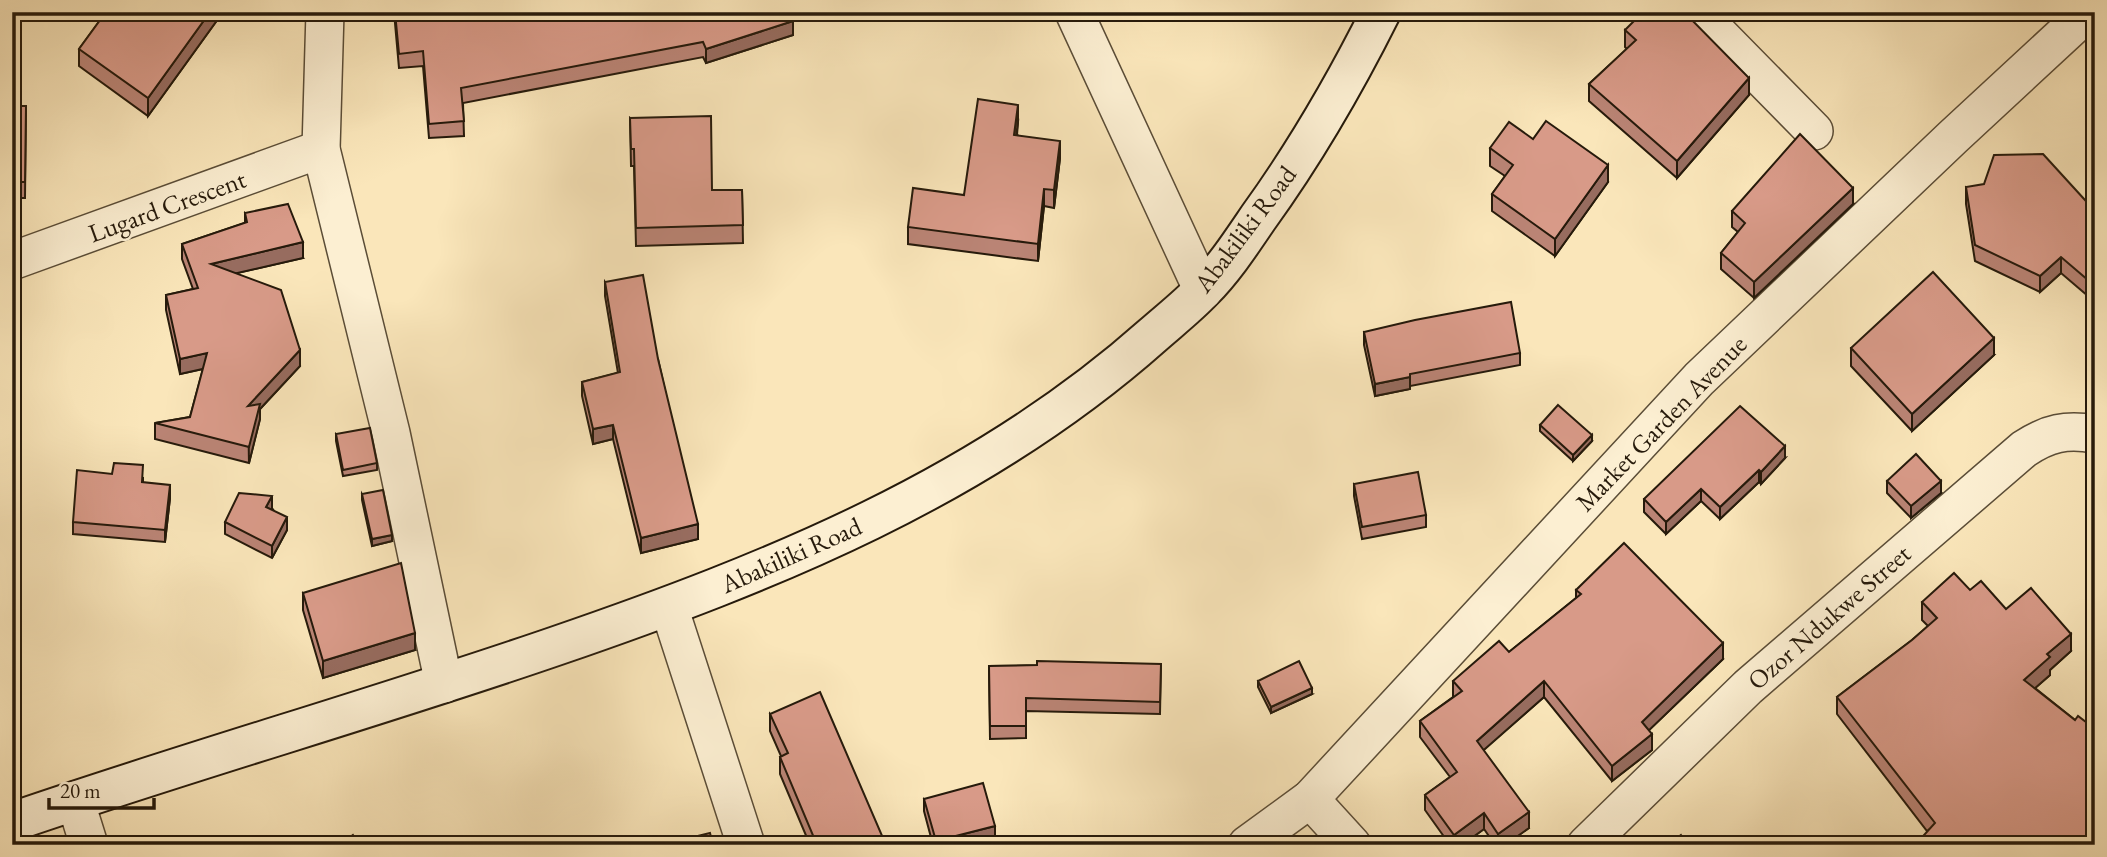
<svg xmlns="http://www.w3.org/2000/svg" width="2107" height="857" viewBox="0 0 2107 857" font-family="'EB Garamond',serif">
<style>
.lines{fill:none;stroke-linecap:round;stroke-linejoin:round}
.minor-casing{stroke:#5b4d37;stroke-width:40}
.secondary-casing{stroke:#261a0b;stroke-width:42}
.minor{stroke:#fcefd2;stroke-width:37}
.secondary{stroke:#fcefd2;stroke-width:38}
.wall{fill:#ba8475;stroke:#261a0b;stroke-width:2}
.shaded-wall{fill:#976c5f;stroke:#261a0b;stroke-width:2}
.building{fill:#d89a88;stroke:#261a0b;stroke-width:2}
.labels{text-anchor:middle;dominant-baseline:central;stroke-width:5;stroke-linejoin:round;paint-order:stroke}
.street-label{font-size:26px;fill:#261a0b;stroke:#fcefd2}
</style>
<rect width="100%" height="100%" fill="#fae6ba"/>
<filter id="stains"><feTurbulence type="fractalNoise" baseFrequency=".00286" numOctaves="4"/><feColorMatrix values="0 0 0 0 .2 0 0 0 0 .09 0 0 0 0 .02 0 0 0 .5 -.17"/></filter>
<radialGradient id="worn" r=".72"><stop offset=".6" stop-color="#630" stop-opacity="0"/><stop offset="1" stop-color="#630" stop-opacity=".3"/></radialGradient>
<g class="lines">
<defs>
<g id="minor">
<path d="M325,12L321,149L391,433L444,684"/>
<path d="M1074,12L1203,291"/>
<path d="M1697,12L1814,131"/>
<path d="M12,261L321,149"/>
<path d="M669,607L746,845"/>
<path d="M1310,799L1352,845"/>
<path d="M75,800L89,845"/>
<path d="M1247,845L1310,799L1699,379L1953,137L2088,12"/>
<path d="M1586,845L1748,687L2024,449C2048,433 2066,429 2095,434"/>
</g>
<path id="secondary" d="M12,822C192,760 376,708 556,646C771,572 981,488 1153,335C1170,320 1188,306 1203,290C1224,269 1241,243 1258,218C1305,153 1345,84 1381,12"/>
</defs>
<use href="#minor" class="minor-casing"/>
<use href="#secondary" class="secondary-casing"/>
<use href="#minor" class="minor"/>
<use href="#secondary" class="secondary"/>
</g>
<g class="wall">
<path d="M106,12H223L148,116L79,66V49Z"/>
<path d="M394,12H790L793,35L706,63L703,57L463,103L464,136L429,138L423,66L399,68Z"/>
<path d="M1625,30L1749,95L1677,178L1589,101V84L1627,49L1625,47Z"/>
<path d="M12,106H26L25,198H12Z"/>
<path d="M630,118L712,190H742L743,243L636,246L634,166H631Z"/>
<path d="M1018,122L1017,135L1060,158L1054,208L1044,206L1038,261L908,244V227L964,195Z"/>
<path d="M1533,139L1608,182L1555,256L1492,211V194L1505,176L1490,166V148Z"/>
<path d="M1966,187L2095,211V302L2061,273L2040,292L1975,261L1966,204Z"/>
<path d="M1853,204L1754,298L1721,269V253L1738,232L1732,227V211Z"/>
<path d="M245,213L303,258L237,273L300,366L260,409V419L249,463L155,439V423L190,417L203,369L180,374L166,310V295L193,289L182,259V244L245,223Z"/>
<path d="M605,282L658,359L698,539L641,553L613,439L593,444L582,396V382L618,373L605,296Z"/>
<path d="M1364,332L1520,353V365L1410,386V389L1375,396L1364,345Z"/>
<path d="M1851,348L1994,355L1912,431L1851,366Z"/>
<path d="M1540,425L1592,441L1573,461L1540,431Z"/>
<path d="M336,434L377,463V470L343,476L336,441Z"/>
<path d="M1785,458L1761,484L1759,482L1720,519L1701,501L1666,534L1644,512V499Z"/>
<path d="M112,474L143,478V483L170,498L165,542L73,534V522Z"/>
<path d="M1887,481L1941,493L1911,518L1887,493Z"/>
<path d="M1354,484L1426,515V527L1362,539L1354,496Z"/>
<path d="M362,494L392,541L372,546L362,500Z"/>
<path d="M272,508L287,530L272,558L225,534V522Z"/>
<path d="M1576,590L1723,659L1649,730L1652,750L1612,781L1544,697L1483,750L1529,828L1505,845H1495L1484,829L1462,845H1450L1425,810V795L1450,777L1420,737V721L1453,697V681L1509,652L1576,598Z"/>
<path d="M1970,590L2006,609L2071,651L2050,670V675L2035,688L2075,720L1927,831L1837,714V697L1912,640L1928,626L1922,620V602Z"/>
<path d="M303,593L415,650L323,678L303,610Z"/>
<path d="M1161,664L1160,714L1026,711V738L990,739L989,666Z"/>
<path d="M1258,681L1312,694L1271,713L1258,687Z"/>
<path d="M770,714L886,845H810L780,774V757L781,756L770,731Z"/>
<path d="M924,799L995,838L969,845H933L924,811Z"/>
</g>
<g class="shaded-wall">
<path d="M210,12H223L148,116V98Z"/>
<path d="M793,21V35L706,63V49Z"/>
<path d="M1749,78V95L1677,178V161Z"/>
<path d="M1018,105V122L1014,152V135Z"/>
<path d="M1060,141V158L1054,208V190Z"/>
<path d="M1608,165V182L1555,256V239Z"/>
<path d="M1853,188V204L1754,298V282Z"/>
<path d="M1044,189V206L1038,261V244Z"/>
<path d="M303,242V258L211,279V264Z"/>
<path d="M2061,257V273L2040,292V276Z"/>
<path d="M1994,338V355L1912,431V414Z"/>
<path d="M300,350V366L260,409V419L249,463L248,406Z"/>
<path d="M207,353V368L180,374V359Z"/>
<path d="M1410,377V389L1375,396V384Z"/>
<path d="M613,425V439L593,444V429Z"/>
<path d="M1592,435V441L1573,461V455Z"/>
<path d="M1785,446V458L1761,484V472Z"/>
<path d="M1759,470V482L1720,519V507Z"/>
<path d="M1941,481V493L1911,518V506Z"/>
<path d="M170,485V498L165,542V530Z"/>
<path d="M1701,489V501L1666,534V522Z"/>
<path d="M272,496V508L266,519V507Z"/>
<path d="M287,517V530L272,558V546Z"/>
<path d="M698,524V539L641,553V538Z"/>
<path d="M392,535V541L372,546V539Z"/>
<path d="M415,633V650L323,678V661Z"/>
<path d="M2071,634V651L2050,670V675L2024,698V680L2047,654Z"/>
<path d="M1723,643V659L1642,737V722Z"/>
<path d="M1544,681V697L1477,756V741Z"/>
<path d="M1312,688V694L1271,713V707Z"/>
<path d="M1652,734V750L1612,781V766Z"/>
<path d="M1529,812V828L1505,845H1498V834Z"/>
<path d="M1484,813V829L1462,845H1454V835Z"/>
<path d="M995,826V838L969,845H936V841Z"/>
<path d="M2095,829V845H2085V841Z"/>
</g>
<g class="building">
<path d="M106,12H210L148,98L79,49Z"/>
<path d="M395,12H790L793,21L706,49L703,42L461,88L464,121L429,124L423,51L399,54Z"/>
<path d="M1643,12H1684L1749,78L1677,161L1589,84L1636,40L1625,30Z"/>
<path d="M978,99L1018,105L1014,135L1060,141L1054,190L1044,189L1038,244L908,227L913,188L964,195Z"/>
<path d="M12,106H26L25,182H12Z"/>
<path d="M711,116L712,190H742L743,225L636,228L634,149H631L630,118Z"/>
<path d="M1546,121L1608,165L1555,239L1492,194L1513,165L1490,148L1509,122L1533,139Z"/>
<path d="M1800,134L1853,188L1754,282L1721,253L1745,223L1732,211Z"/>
<path d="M2043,154L2095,211V286L2061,257L2040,276L1975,245L1966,187L1984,184L1994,155Z"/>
<path d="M288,204L303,242L211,264L281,290L300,350L248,406L260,404L249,447L155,423L190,417L207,353L180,359L166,295L198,288L182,244L247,222L245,213Z"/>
<path d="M1933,272L1994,338L1912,414L1851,348Z"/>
<path d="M643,275L658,359L698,524L641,538L613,425L593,429L582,382L620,372L605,282Z"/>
<path d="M1511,302L1520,353L1410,374V377L1375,384L1364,332L1415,320Z"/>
<path d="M1558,405L1592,435L1573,455L1540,425Z"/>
<path d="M1740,406L1785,446L1761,472L1759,470L1720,507L1701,489L1666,522L1644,499Z"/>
<path d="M370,428L377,463L343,470L336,434Z"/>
<path d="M1916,454L1941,481L1911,506L1887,481Z"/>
<path d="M114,463L143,465L142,482L170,485L165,530L73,522L77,470L112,474Z"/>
<path d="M1418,472L1426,515L1362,527L1354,484Z"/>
<path d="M383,490L392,535L372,539L362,494Z"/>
<path d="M239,493L272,496L266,507L287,517L272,546L225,522Z"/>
<path d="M1624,543L1723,643L1642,722L1652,734L1612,766L1544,681L1477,741L1529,812L1498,834L1484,813L1454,835L1425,795L1457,772L1420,721L1462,691L1453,681L1499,641L1509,652L1581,594L1576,590Z"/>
<path d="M401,563L415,633L323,661L303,593Z"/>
<path d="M1954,573L1970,590L1981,581L2006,609L2031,588L2071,634L2047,654L2050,657L2024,680L2075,720L2078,716L2095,729V829L2085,841L2090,845H1915L1935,823L1837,697L1912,640L1937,618L1922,602Z"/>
<path d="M1037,661L1161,664L1160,702L1026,698V726H990L989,666L1037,665Z"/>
<path d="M1299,661L1312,688L1271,707L1258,681Z"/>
<path d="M820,692L886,845H817L780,757L788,753L770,714Z"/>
<path d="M983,783L995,826L936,841L924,799Z"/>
<path d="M710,833L713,845H661Z"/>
<path d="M353,835L361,845H340Z"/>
<path d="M1681,835L1689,845H1669Z"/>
</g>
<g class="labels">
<g class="street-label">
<text transform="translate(167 206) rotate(-20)">Lugard Crescent</text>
<text transform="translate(1245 229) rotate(-53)">Abakiliki Road</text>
<text transform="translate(1661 423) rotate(-46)">Market Garden Avenue</text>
<text transform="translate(791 555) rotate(-24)">Abakiliki Road</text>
<text transform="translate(1829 617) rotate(-41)">Ozor Ndukwe Street</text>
</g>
</g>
<rect width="2107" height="857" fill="none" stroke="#fae6ba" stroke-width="42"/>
<rect x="14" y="14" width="2079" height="829" fill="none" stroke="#261a0b" stroke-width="3.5"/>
<rect x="21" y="21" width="2065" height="815" fill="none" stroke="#261a0b" stroke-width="2"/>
<path d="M49 798v10h105v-10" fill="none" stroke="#261a0b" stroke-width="3.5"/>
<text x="60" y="798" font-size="21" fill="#261a0b" stroke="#fcefd2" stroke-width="5" paint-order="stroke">20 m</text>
<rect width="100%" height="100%" filter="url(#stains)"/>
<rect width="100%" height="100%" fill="url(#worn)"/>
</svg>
